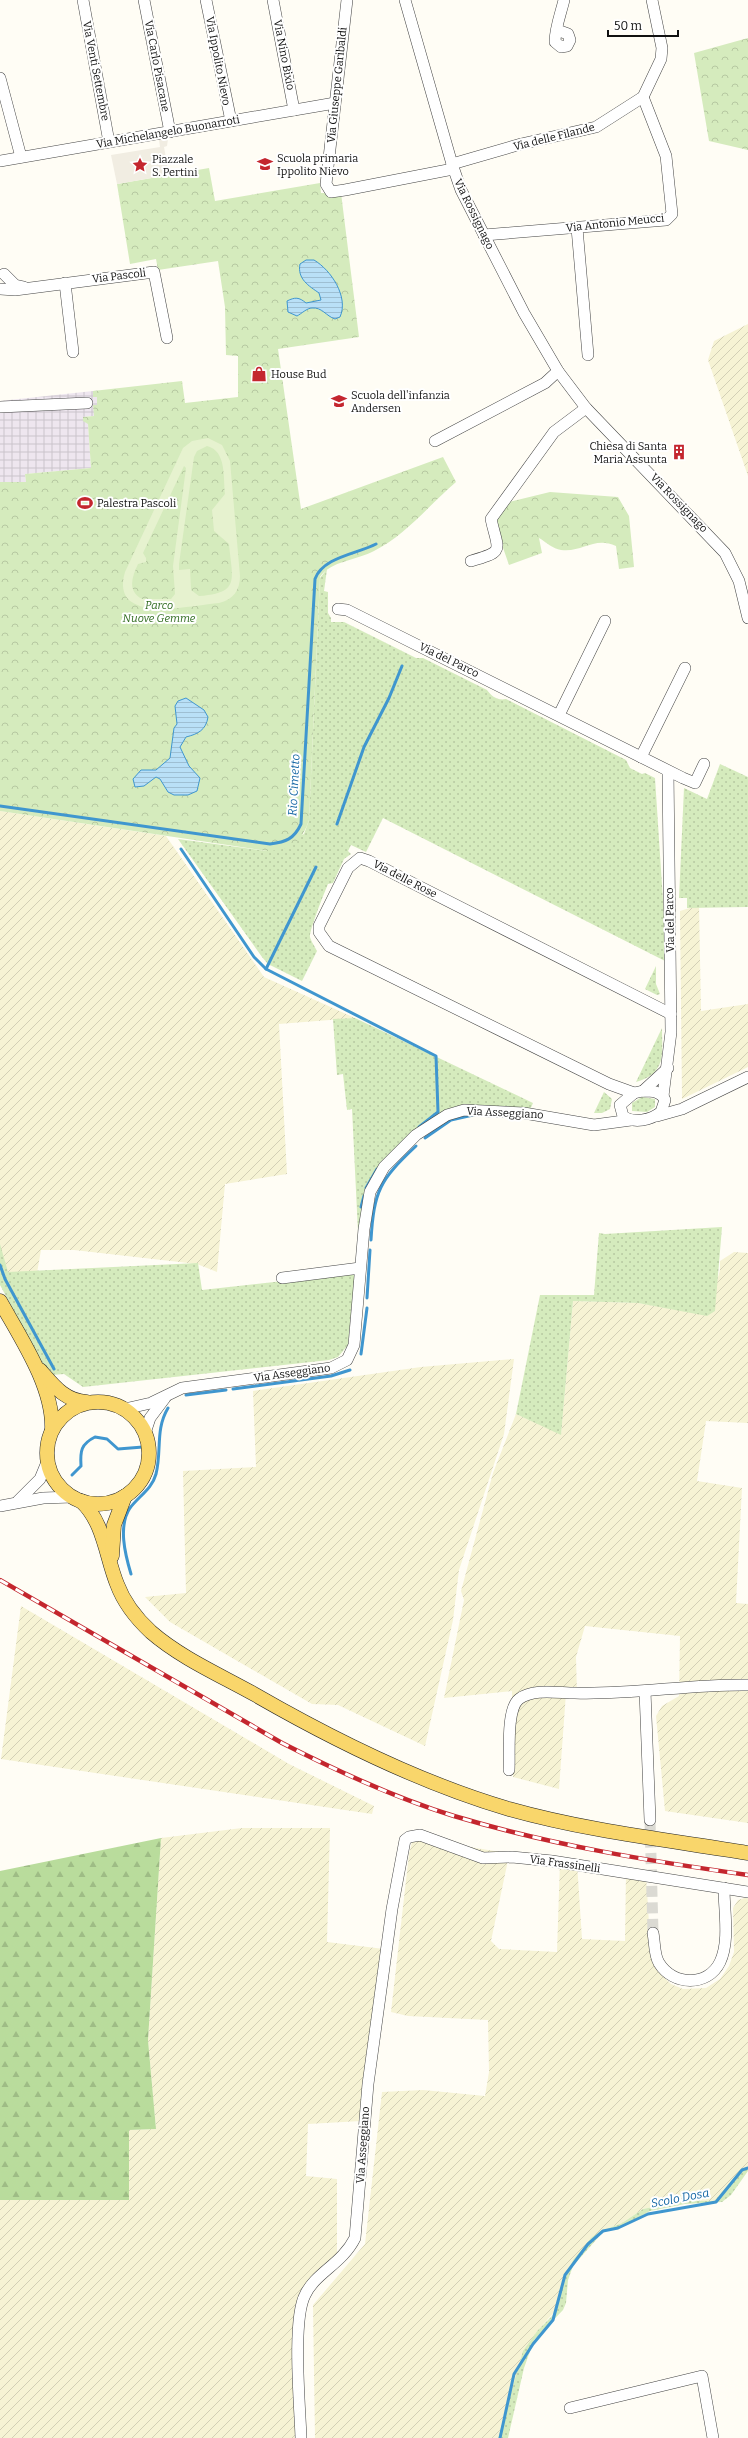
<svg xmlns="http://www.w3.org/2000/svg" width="748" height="2438" viewBox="0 0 748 2438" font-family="Bitter,serif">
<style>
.industrial{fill:url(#industrial-grid)}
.farmland{fill:url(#farmland-furrows)}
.grass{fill:url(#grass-dots)}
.forest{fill:url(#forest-firs)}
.park{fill:url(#park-crowns)}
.pitch{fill:#e6f2cf;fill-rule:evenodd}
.plaza{fill:#f1ede2}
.water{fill:url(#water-rules);stroke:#3f96cf}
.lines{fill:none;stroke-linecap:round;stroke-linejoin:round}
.stream{stroke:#3f96cf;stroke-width:3}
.minor-tunnel{stroke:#dbdad3;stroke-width:11;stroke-dasharray:11 5.5;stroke-linecap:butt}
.minor-casing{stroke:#444;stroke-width:12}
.major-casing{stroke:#222;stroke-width:15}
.minor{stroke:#fff;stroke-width:11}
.major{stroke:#f9d66b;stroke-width:14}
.rail-casing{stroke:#c4262e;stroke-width:4.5}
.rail{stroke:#fff;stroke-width:3;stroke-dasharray:9;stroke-linecap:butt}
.labels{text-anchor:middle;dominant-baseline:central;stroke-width:4;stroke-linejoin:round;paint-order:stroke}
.street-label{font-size:11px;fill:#111;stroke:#fff}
.poi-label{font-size:11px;fill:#111;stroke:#fff;text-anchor:start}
.park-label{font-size:11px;font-style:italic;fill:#2f6b1f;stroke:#fff}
.water-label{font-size:12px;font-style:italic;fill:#1768a6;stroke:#fff}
</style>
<defs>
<pattern id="industrial-grid" width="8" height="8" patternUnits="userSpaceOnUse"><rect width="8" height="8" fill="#eee6ef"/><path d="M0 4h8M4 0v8" fill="none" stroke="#cbc4cc"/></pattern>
<pattern id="farmland-furrows" width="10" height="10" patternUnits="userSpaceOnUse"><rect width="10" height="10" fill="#f6f3d4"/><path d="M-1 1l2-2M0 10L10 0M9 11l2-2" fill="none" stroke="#d2cfb5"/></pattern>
<pattern id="grass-dots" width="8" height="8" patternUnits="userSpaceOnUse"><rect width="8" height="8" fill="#d5ebbd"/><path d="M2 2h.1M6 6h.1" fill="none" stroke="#b6c8a1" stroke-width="1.8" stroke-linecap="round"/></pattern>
<pattern id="forest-firs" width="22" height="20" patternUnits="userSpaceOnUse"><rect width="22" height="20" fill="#b9dc9c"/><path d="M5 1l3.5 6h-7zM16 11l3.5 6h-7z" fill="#9ebc85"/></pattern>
<pattern id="park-crowns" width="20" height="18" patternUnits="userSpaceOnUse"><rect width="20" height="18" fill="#d5ebbd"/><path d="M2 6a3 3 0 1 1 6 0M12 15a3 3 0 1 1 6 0" fill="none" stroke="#b6c8a1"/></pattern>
<pattern id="water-rules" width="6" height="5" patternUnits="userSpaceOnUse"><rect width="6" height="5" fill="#b9e0f7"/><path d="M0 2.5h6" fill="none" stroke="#9ebfd3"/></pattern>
</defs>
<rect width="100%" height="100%" fill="#fffdf5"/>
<path class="industrial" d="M93,391V397H97V405H94V416L83,417L88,423L91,468L25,474L26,482H0V401Z"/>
<g class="farmland">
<path d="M748,324V476L708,360L714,341Z"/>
<path d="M0,811L166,836L264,977L355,1018L279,1024L287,1174L225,1184L217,1272L197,1264L74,1250H41L37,1273L0,1278Z"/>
<path d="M699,905L701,1011L748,1004V1067L682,1099L680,911Z"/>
<path d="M734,1252L748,1253V1423L706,1421L697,1481L742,1488L736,1603L748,1604V1823L665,1811L656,1716L662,1706L679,1696L680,1636L585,1626L576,1657L577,1694L566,1693L559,1789L513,1777L512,1691L444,1698L464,1600L461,1591L493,1473L516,1414L561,1434L573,1301L638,1303L707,1315L720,1270V1261Z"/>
<path d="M514,1359L504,1434L459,1570L453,1620L425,1746L338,1705L312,1704L170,1622L145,1597L186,1593L183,1471L256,1467L253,1391L421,1367Z"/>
<path d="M21,1606L289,1764L374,1806L372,1814L1,1759Z"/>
<path d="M242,1828H330L327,1942L384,1949L361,2121L308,2124L306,2176L337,2179V2257L301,2294L295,2306L298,2438H0V2200H129V2130L156,2129L148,2040L161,1838Z"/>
<path d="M413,1838L507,1853V1865L491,1941L499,1949L557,1952L560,1861L577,1863L582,1939L625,1941L626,1871L646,1874L651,1957L661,1974L671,1984L683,1989L706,1988L720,1979L729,1966L734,1952L733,1908L738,1900L748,1897V2167L740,2171L714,2201H682L643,2209L622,2223L601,2231L573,2260L561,2288L556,2310L538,2330L504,2414L498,2438H315L313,2305L365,2244L382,2092L423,2090L485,2096L489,2072L488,2020L408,2016L391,2012L409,1854Z"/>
</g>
<g class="grass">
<path d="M327,569L324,591L328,592V613L331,618V622H344L416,658H423L487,690C491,696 498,701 506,699L626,760L630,768L642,774L645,773L655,778L667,962L383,818L366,852L351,845L348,851L351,854L344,859L333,883L328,884C325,891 309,931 310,937C311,941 315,947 317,951L302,981L268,964L262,957L178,839L267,851L304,834L309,820L320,578Z"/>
<path d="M720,764L748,777V907L687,908V898H679L684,788L707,799Z"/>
<path d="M656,966V984L660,994L657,995L645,989Z"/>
<path d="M355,1018L533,1103L530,1110L466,1111L423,1134L376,1180L358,1232L352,1109L347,1110L343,1074L337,1075L333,1019Z"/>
<path d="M662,1028C662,1054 667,1073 636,1082Z"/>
<path d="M604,1092L612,1099L610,1109L602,1113H594Z"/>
<path d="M642,1097L655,1099V1107L647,1112L632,1111V1103Z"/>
<path d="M722,1227L715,1311L707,1316L638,1303L573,1301L561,1435L516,1414L540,1295H594L599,1233L605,1234Z"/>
<path d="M0,1244L8,1272L198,1263L202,1290L355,1273L348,1345L338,1357L329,1360L83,1387L64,1374L52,1375L41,1361L0,1285Z"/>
<path d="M748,2167V2171L731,2195L722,2202L685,2204L650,2211L624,2226L603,2232L573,2266L568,2280L566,2303L563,2310L534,2340L524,2368L508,2438H498L523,2351L538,2330L552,2316L556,2310L561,2288L573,2260L592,2237L601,2231L622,2223L643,2209L682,2201H714L740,2171Z"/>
</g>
<path class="forest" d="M161,1838L148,2040L156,2129L129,2130V2200H0V1871Z"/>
<g class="park">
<path d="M748,38V150L709,141L694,53Z"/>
<path d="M209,168L215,201L320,183L321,193H341L359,337L278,349L301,509L443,457L456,482C429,505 406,535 374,551C358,560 330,561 320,577L309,820C301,843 291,850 267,851L0,811V482H26L25,474L91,468L88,424L83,421V417L94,416L93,405H97V397H93V391L182,381L185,403L238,397V356L226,355L225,307L218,261L158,270L156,259L130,264L117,184Z"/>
<path d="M550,492L618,497L629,516L634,567L619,569L616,546C594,536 582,553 561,550C553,549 546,542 539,538L542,553L509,565L493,519L509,502Z"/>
</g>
<path class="pitch" d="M208,438L222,445L230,461L240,576C240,590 233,600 219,603C192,605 109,626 125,572L183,448L192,441ZM207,446C227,451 223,478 225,494L212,510L214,531L229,544C232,579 241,593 199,596L191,590L190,569L179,570V564L194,457L197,451ZM184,466L186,468L173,566L175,594L171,599H142C127,591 132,577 138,564L146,562V558L143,553Z"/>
<path class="plaza" d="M168,139L167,146L164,147L169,175L117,184L111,155L160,147L159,140Z"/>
<g class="water">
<path d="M306,260H314C331,270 349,297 340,317L335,319C326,316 322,307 312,308C307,308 301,314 297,316L288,312L287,301C295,297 299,297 306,303L321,300L319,293C309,286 297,279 300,264Z"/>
<path d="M186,698L204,710L208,717C206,730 198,734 186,737L180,747L189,766L200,778L197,791L188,795H174L168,792L160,779L156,777L144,786L135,787L133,779L141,770H156L170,758L174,728L177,724L175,706L178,701Z"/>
</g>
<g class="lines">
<g class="stream">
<path d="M0,806L270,844C286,842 294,839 301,824L315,579C323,557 357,554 376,544"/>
<path d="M337,824L364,747L389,698L402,666"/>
<path d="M181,849L254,957L266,969L436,1056L438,1112L419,1127"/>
<path d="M266,969L316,867"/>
<path d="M425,1138L451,1120L473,1115"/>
<path d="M366,1188L377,1169"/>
<path d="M361,1207L364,1196"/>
<path d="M371,1240C374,1190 380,1180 416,1146"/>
<path d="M0,1265L5,1279L54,1369"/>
<path d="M367,1298L370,1250"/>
<path d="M361,1354L367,1308"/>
<path d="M233,1389L331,1376L350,1370"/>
<path d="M186,1395L226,1390"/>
<path d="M72,1475L81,1466C80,1451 81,1444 95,1437L107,1439L118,1449L143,1447"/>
<path d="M131,1574C125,1554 118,1526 130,1508C139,1496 152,1489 156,1474C162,1450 155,1430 168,1408"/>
<path d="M500,2438L514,2374L533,2344L553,2320L565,2275L588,2244L603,2231L618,2228L648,2214L716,2202L742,2170L748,2168"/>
</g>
<path class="minor-tunnel" d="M650,1820L653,1933"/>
<defs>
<g id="minor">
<path d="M83,0L109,142"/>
<path d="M144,0L170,132"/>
<path d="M206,0L231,121"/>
<path d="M273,0L294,110"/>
<path d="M347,0L326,184L331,192L345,190L453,169"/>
<path d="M405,0L452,164L461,190L524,313L558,371L586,408L725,553L739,581L748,618"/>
<path d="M557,30L568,34L570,40L567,46L561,47L555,42C555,28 561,13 564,0"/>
<path d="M0,78L21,157"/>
<path d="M0,161L335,103"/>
<path d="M452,164L521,144L596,127L643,97L661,59L662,48L652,0"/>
<path d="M577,228L588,355"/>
<path d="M484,235L666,220L672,214L666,156L643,97"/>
<path d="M4,274L15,285L24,287"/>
<path d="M65,283L73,352"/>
<path d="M0,289L15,290L154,272L167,338"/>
<path d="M0,407L87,403"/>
<path d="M435,441L545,383L558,371"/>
<path d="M471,561C506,551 498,551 491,519L554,432L586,408"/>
<path d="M338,609L347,610L683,778L695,783L704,764"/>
<path d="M559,715L605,621"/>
<path d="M641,757L685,668"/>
<path d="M643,1091C652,1091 661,1091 665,1100L661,1112C651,1120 634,1124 623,1116L620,1105L634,1093Z"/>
<path d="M643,1091L668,1068"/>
<path d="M634,1093L609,1084L329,946L319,932V926L348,868L360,858L369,861L671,1014"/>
<path d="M663,1096L671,1032L668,771"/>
<path d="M657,1116L682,1109L748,1077"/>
<path d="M282,1278L360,1268"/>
<path d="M121,1408H129L151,1403L182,1388L331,1368L347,1360L354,1345L364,1229L370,1192L384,1167L416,1135L447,1115L464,1110L524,1113L594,1125L631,1120"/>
<path d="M145,1433L150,1418L165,1398"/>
<path d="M18,1501L40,1479L47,1462"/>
<path d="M0,1506L43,1498L72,1497"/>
<path d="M645,1691L650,1820"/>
<path d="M509,1770C510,1754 506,1709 519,1699C533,1688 558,1693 575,1693C633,1695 690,1684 748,1685"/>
<path d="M653,1933C655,1943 654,1955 659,1963C673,1986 708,1987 720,1962C730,1941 724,1911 724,1888"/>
<path d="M570,2408L702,2376L713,2438"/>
<path d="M301,2438C300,2407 292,2320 305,2295C315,2273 342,2264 355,2238L368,2084L392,1909L405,1840L409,1837L420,1835L483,1858L512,1857L552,1861L748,1892"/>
</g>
<g id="major">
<path d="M0,1301C20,1337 54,1387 52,1430"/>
<path d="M40,1370C54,1386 65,1401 87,1402"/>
<circle cx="98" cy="1453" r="51"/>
<path d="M81,1501C104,1522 106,1557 117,1584C124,1603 137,1619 151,1632C181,1658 220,1675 254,1694C334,1740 420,1783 509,1809C587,1831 668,1840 748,1853"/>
<path d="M112,1556L114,1525L125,1496"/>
</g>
</defs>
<use href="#minor" class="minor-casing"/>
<use href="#major" class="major-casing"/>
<use href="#minor" class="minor"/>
<use href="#major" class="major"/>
<defs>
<path id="rail" d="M0,1580L282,1743C337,1771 395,1798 454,1816C551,1845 649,1861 748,1875"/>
</defs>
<use href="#rail" class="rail-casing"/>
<use href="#rail" class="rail"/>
</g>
<defs>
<symbol id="school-bare" viewBox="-9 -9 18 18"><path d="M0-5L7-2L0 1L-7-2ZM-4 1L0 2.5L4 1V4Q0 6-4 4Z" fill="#c4262e" stroke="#fff" stroke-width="2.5" paint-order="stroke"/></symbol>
<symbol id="sight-bare" viewBox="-9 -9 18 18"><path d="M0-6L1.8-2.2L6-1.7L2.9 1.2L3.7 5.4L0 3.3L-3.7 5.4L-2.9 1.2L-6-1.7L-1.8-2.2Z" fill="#c4262e" stroke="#fff" stroke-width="2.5" paint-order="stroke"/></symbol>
<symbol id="shop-bare" viewBox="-9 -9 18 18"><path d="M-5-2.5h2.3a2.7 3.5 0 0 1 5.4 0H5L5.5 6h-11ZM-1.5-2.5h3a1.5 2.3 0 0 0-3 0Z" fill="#c4262e" stroke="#fff" stroke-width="2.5" paint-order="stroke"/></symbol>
<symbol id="building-bare" viewBox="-9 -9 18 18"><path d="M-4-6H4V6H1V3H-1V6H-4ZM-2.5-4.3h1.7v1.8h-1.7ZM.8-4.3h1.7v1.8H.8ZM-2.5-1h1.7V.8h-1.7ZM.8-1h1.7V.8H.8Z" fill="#c4262e" stroke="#fff" stroke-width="2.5" paint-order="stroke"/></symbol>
<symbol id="stadium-bare" viewBox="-9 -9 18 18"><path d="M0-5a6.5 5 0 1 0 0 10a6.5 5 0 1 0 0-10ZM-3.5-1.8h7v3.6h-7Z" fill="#c4262e" stroke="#fff" stroke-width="2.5" paint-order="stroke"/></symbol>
</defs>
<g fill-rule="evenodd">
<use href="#school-bare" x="254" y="153" width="22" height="22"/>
<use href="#sight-bare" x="129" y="154" width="22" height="22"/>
<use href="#shop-bare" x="248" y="363" width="22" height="22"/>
<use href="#school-bare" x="328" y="390" width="22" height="22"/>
<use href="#building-bare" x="668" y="441" width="22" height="22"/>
<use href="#stadium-bare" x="74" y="492" width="22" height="22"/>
</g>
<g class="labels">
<g class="street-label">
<text transform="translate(284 55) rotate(79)">Via Nino Bixio</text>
<text transform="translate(218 61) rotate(79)">Via Ippolito Nievo</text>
<text transform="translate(157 66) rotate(79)">Via Carlo Pisacane</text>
<text transform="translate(96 71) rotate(79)">Via Venti Settembre</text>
<text transform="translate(337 85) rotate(-84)">Via Giuseppe Garibaldi</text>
<text transform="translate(168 132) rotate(-10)">Via Michelangelo Buonarroti</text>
<text transform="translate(554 137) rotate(-14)">Via delle Filande</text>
<text transform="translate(474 214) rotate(64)">Via Rossignago</text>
<text transform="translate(615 223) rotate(-6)">Via Antonio Meucci</text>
<text transform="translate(119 276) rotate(-7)">Via Pascoli</text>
<text transform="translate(679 503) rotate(46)">Via Rossignago</text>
<text transform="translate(449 660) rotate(26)">Via del Parco</text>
<text transform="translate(405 879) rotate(27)">Via delle Rose</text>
<text transform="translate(670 920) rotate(-91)">Via del Parco</text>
<text transform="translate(505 1113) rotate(3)">Via Asseggiano</text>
<text transform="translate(292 1373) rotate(-8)">Via Asseggiano</text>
<text transform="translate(565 1864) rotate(8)">Via Frassinelli</text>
<text transform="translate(363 2145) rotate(-86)">Via Asseggiano</text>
</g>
<g class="poi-label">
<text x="277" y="158">Scuola primaria<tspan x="277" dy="13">Ippolito Nievo</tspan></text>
<text x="152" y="159">Piazzale<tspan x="152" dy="13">S. Pertini</tspan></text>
<text x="271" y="374">House Bud</text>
<text x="351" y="395">Scuola dell'infanzia<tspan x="351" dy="13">Andersen</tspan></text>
<text x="667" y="446" text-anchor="end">Chiesa di Santa<tspan x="667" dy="13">Maria Assunta</tspan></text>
<text x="97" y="503">Palestra Pascoli</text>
</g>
<g class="park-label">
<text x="159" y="605">Parco<tspan x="159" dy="13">Nuove Gemme</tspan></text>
</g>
<g class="water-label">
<text transform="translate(294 785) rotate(-87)">Rio Cimetto</text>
<text transform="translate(680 2198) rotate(-11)">Scolo Dosa</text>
</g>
</g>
<path d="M608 30v6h70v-6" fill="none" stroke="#111111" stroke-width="2"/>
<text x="614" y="30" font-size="12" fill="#111111" stroke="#ffffff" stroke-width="3" paint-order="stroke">50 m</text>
</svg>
